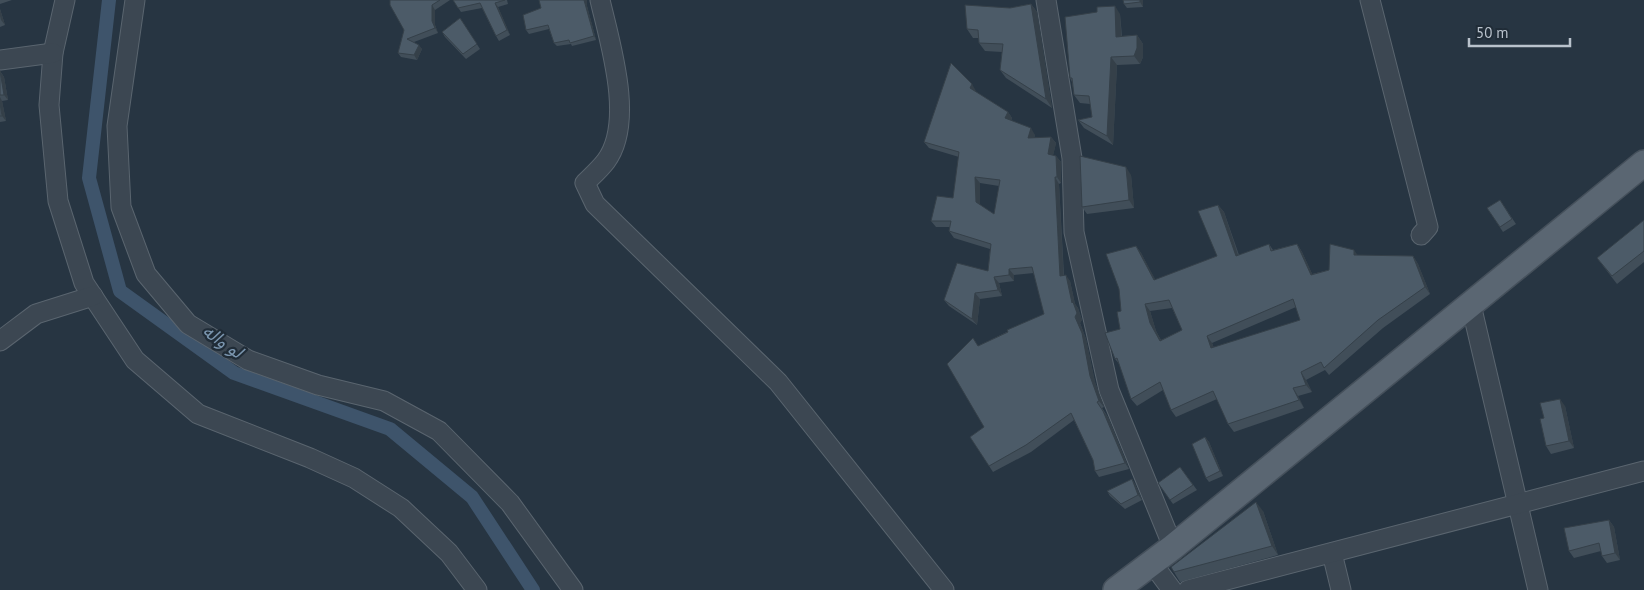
<svg xmlns="http://www.w3.org/2000/svg" width="1644" height="590" viewBox="0 0 1644 590" font-family="'PT Sans','Noto Sans Arabic',sans-serif">
<style>
.lines{fill:none;stroke-linecap:round;stroke-linejoin:round}
.canal{stroke:#3e546b;stroke-width:14}
.minor-casing{stroke:#5a656f;stroke-width:21}
.major-casing{stroke:#45505b;stroke-width:28}
.minor{stroke:#3c4752;stroke-width:19}
.major{stroke:#5a6672;stroke-width:25}
.wall{fill:#414e59;fill-rule:evenodd}
.shaded-wall{fill:#354049}
.building{fill:#4c5b68;stroke:#354049;fill-rule:evenodd}
.labels{text-anchor:middle;dominant-baseline:central;stroke-width:4.5;stroke-linejoin:round;paint-order:stroke}
.water-label{font-size:18px;font-style:italic;fill:#7a95ae;stroke:#202c37}
</style>
<rect width="100%" height="100%" fill="#273542"/>
<g class="lines">
<path class="canal" d="M109,0L89,178L120,291L234,373L390,429L472,497L533,590"/>
<defs>
<g id="minor">
<path d="M65,0L53,53L49,105L58,201L84,283L135,360L198,414L310,458L354,478L401,508L449,553L477,590"/>
<path d="M135,0L117,126L121,207L146,274L188,324L248,360L318,385L384,401L439,431L510,503L573,590"/>
<path d="M600,0C610,43 635,122 606,161C600,169 592,176 585,183L595,204L778,382L944,590"/>
<path d="M1046,0L1072,158L1074,232L1109,390L1173,547"/>
<path d="M1370,0L1428,227L1421,235"/>
<path d="M0,60L53,53"/>
<path d="M1471,305L1538,590"/>
<path d="M0,341L36,314L93,296"/>
<path d="M1332,553L1341,590"/>
<path d="M1152,563L1172,590"/>
<path d="M1188,590L1644,471"/>
</g>
<path id="major" d="M1116,590L1173,547L1644,163"/>
</defs>
<use href="#minor" class="minor-casing"/>
<use href="#major" class="major-casing"/>
<use href="#minor" class="minor"/>
<use href="#major" class="major"/>
</g>
<g class="wall">
<path d="M0,0H12L0,4Z"/>
<path d="M390,0H450L435,10V25L438,33L414,42L422,49L417,60L401,57L398,53L404,30Z"/>
<path d="M453,0H507L508,4L498,7L510,35L499,41L496,36L482,8L461,12Z"/>
<path d="M539,0H587V6L596,40L572,46L571,44L557,46L554,43L549,29L529,34L526,30L541,8Z"/>
<path d="M1143,0V7L1127,8L1124,4Z"/>
<path d="M1031,4L1037,12L1052,108L1006,78L1000,70L1002,52L985,51L979,43V38H973L967,29L1010,8Z"/>
<path d="M0,9L5,25L0,27Z"/>
<path d="M1120,14L1122,36L1137,35L1143,44V57L1140,64L1117,65L1113,145L1084,128L1078,120L1092,117L1090,104L1080,103L1074,95L1072,82L1070,78Z"/>
<path d="M460,18L480,49L466,59L445,37L442,32Z"/>
<path d="M0,71L4,77L8,100L2,101L6,121L0,122Z"/>
<path d="M976,91V92L1008,112L1012,118L1011,121L1035,135L1034,138L1051,137L1056,143L1053,155L1056,156L1061,162V183L1059,184L1064,275L1070,281L1075,304L1078,308L1082,320L1080,323L1086,339L1095,382L1104,407L1102,408L1108,417L1129,469L1099,477L1095,471L1093,460L1074,420L1031,452L993,472L970,437L984,427L978,346L1044,314L1034,273L1014,275V281L999,283L1002,296L980,299L977,325L949,306L944,300L988,271L990,249L954,238L949,231L950,227H936L931,221L953,198L959,157L929,148L924,142ZM980,183L999,186L994,214L980,205Z"/>
<path d="M1131,175L1134,208L1087,214L1082,207Z"/>
<path d="M1500,200L1516,224L1503,232L1487,208Z"/>
<path d="M1218,205L1224,212L1239,255L1269,244L1273,250L1297,244L1302,252L1312,274L1329,270L1358,255L1413,256L1418,264L1430,294L1383,328L1329,375L1325,370L1306,380L1312,392L1298,396L1304,408L1234,432L1228,424L1217,399L1176,417L1171,410L1163,390L1137,406L1131,399L1120,365L1115,359L1120,329L1121,311L1136,246L1141,253L1155,280L1217,256ZM1296,307L1300,320L1214,348L1212,343ZM1172,308L1182,330L1161,340L1156,331L1150,311Z"/>
<path d="M1644,220V262L1617,284L1597,258Z"/>
<path d="M1565,406L1574,448L1551,454L1546,446L1544,418Z"/>
<path d="M1205,437L1209,442L1223,476L1209,482L1206,478Z"/>
<path d="M1180,467L1197,490L1173,504L1158,483Z"/>
<path d="M1132,479L1135,484L1142,500L1125,509L1110,496L1107,491Z"/>
<path d="M1263,511L1278,555L1180,582L1174,572Z"/>
<path d="M1609,520L1614,527L1620,560L1607,563L1602,556L1601,551L1574,558L1569,551Z"/>
</g>
<g class="shaded-wall">
<path d="M584,0H587V6L596,40L594,36Z"/>
<path d="M1140,0H1143V7L1140,2Z"/>
<path d="M495,3L498,7L510,35L507,30Z"/>
<path d="M1031,4L1037,12L1052,108L1046,99Z"/>
<path d="M432,5L435,10V25L438,33L435,28L432,21Z"/>
<path d="M1115,6L1120,14L1122,45L1116,37Z"/>
<path d="M0,9L5,25L1,20L0,16Z"/>
<path d="M1137,35L1143,44V57L1140,64L1134,56Z"/>
<path d="M419,45L422,49L417,60L414,55Z"/>
<path d="M1111,57L1117,65L1113,145L1107,136Z"/>
<path d="M0,71L4,77L8,100L4,95Z"/>
<path d="M972,84L976,91L975,94L970,88Z"/>
<path d="M0,97L2,101L6,121L2,116L0,103Z"/>
<path d="M1008,112L1012,118L1009,125L1005,118Z"/>
<path d="M1031,128L1035,135L1032,145L1028,138Z"/>
<path d="M1051,137L1056,143L1052,160L1048,154Z"/>
<path d="M1056,156L1061,162V183L1057,177Z"/>
<path d="M1126,167L1131,175L1134,208L1129,200Z"/>
<path d="M975,177L980,183V209L976,202Z"/>
<path d="M1055,177L1059,184L1064,283L1060,276Z"/>
<path d="M1218,205L1224,212L1241,264L1236,256Z"/>
<path d="M1297,244L1302,252L1316,282L1311,275Z"/>
<path d="M1136,246L1141,253L1160,288L1154,280Z"/>
<path d="M1354,250L1359,257L1354,255Z"/>
<path d="M1413,256L1418,264L1430,294L1425,287Z"/>
<path d="M1009,269L1014,275V281L1009,275Z"/>
<path d="M1066,275L1070,281L1075,304L1078,308L1082,320L1080,323L1086,339L1095,382L1104,407L1099,401L1090,376L1072,303Z"/>
<path d="M994,277L999,283L1002,296L998,290Z"/>
<path d="M975,293L980,299L977,325L972,319Z"/>
<path d="M1145,304L1150,311L1156,331L1165,348L1160,341L1150,323Z"/>
<path d="M1207,336L1212,343L1217,356L1211,348Z"/>
<path d="M1301,372L1306,380L1312,392L1306,385Z"/>
<path d="M1293,388L1298,396L1304,408L1299,400Z"/>
<path d="M1560,399L1565,406L1574,448L1569,441Z"/>
<path d="M1103,411L1108,417L1129,469L1125,463Z"/>
<path d="M1205,437L1209,442L1223,476L1220,471Z"/>
<path d="M1132,479L1135,484L1142,500L1138,495Z"/>
<path d="M1256,502L1263,511L1278,555L1272,546Z"/>
<path d="M1609,520L1614,527L1620,560L1615,553Z"/>
</g>
<g class="building">
<path d="M390,0H440L432,5V21L435,28L407,39L419,45L414,55L398,53L404,30L390,5Z"/>
<path d="M453,0H505L495,3L507,30L496,36L480,3L458,8Z"/>
<path d="M539,0H584L594,36L570,43L569,40L554,43L548,25L526,30L523,15L541,8Z"/>
<path d="M1123,0H1140V2L1124,4Z"/>
<path d="M1031,4L1046,99L1000,70L1003,44L979,43L978,30L967,29L965,5L1010,8Z"/>
<path d="M1115,6L1116,37L1137,35V48L1134,56L1111,57L1107,136L1078,120L1092,117L1089,96L1074,95L1072,78H1070L1065,17L1097,12V7Z"/>
<path d="M460,18L477,44L463,54L442,32Z"/>
<path d="M951,63L972,84L970,88L1008,112L1005,118L1031,128L1028,138L1051,137L1048,154L1056,156L1057,177H1055L1060,276L1066,275L1072,303L1073,302L1077,313L1075,317L1082,333L1090,376L1099,401L1097,402L1103,411L1125,463L1095,471L1093,460L1071,413L1026,445L989,466L970,437L984,427L947,364L973,338L978,346L1008,332L1007,330L1044,314L1032,267L1009,269V275L994,277L998,290L975,293L972,319L944,300L957,263L988,271L991,244L949,231L951,221H931L937,196L953,198L959,152L924,142ZM975,177L1000,180L994,214L976,202Z"/>
<path d="M0,71L4,95H0Z"/>
<path d="M0,103L2,116H0Z"/>
<path d="M1080,156L1126,167L1129,200L1082,207Z"/>
<path d="M1500,200L1512,219L1500,227L1487,208Z"/>
<path d="M1218,205L1236,256L1269,244L1271,251L1297,244L1311,275L1329,270L1330,244L1354,250V255L1413,256L1425,287L1378,320L1324,368L1321,362L1301,372L1306,385L1293,388L1299,400L1228,424L1213,391L1171,410L1160,382L1131,399L1117,358L1115,359L1105,333L1120,329L1117,312L1121,311L1119,289L1106,254L1136,246L1154,280L1217,256L1198,211ZM1293,299L1300,320L1211,348L1207,336ZM1169,300L1182,330L1160,341L1150,323L1145,304Z"/>
<path d="M1644,220V251L1612,276L1597,258Z"/>
<path d="M1560,399L1569,441L1546,446L1540,419L1544,418L1540,403Z"/>
<path d="M1205,437L1220,471L1206,478L1192,444Z"/>
<path d="M1180,467L1193,485L1170,500L1158,483Z"/>
<path d="M1132,479L1138,495L1121,504L1107,491Z"/>
<path d="M1256,502L1272,546L1174,572L1171,567Z"/>
<path d="M1609,520L1615,553L1602,556L1599,543L1569,551L1564,528Z"/>
</g>
<g class="labels">
<g class="water-label">
<text transform="translate(223 341) rotate(35)">لو واله</text>
</g>
</g>
<path d="M1469 38v8h101v-8" fill="none" stroke="#b9c2cc" stroke-width="2.5"/>
<text x="1476" y="38" font-size="15" fill="#b9c2cc" stroke="#202c37" stroke-width="4" paint-order="stroke">50 m</text>
</svg>
